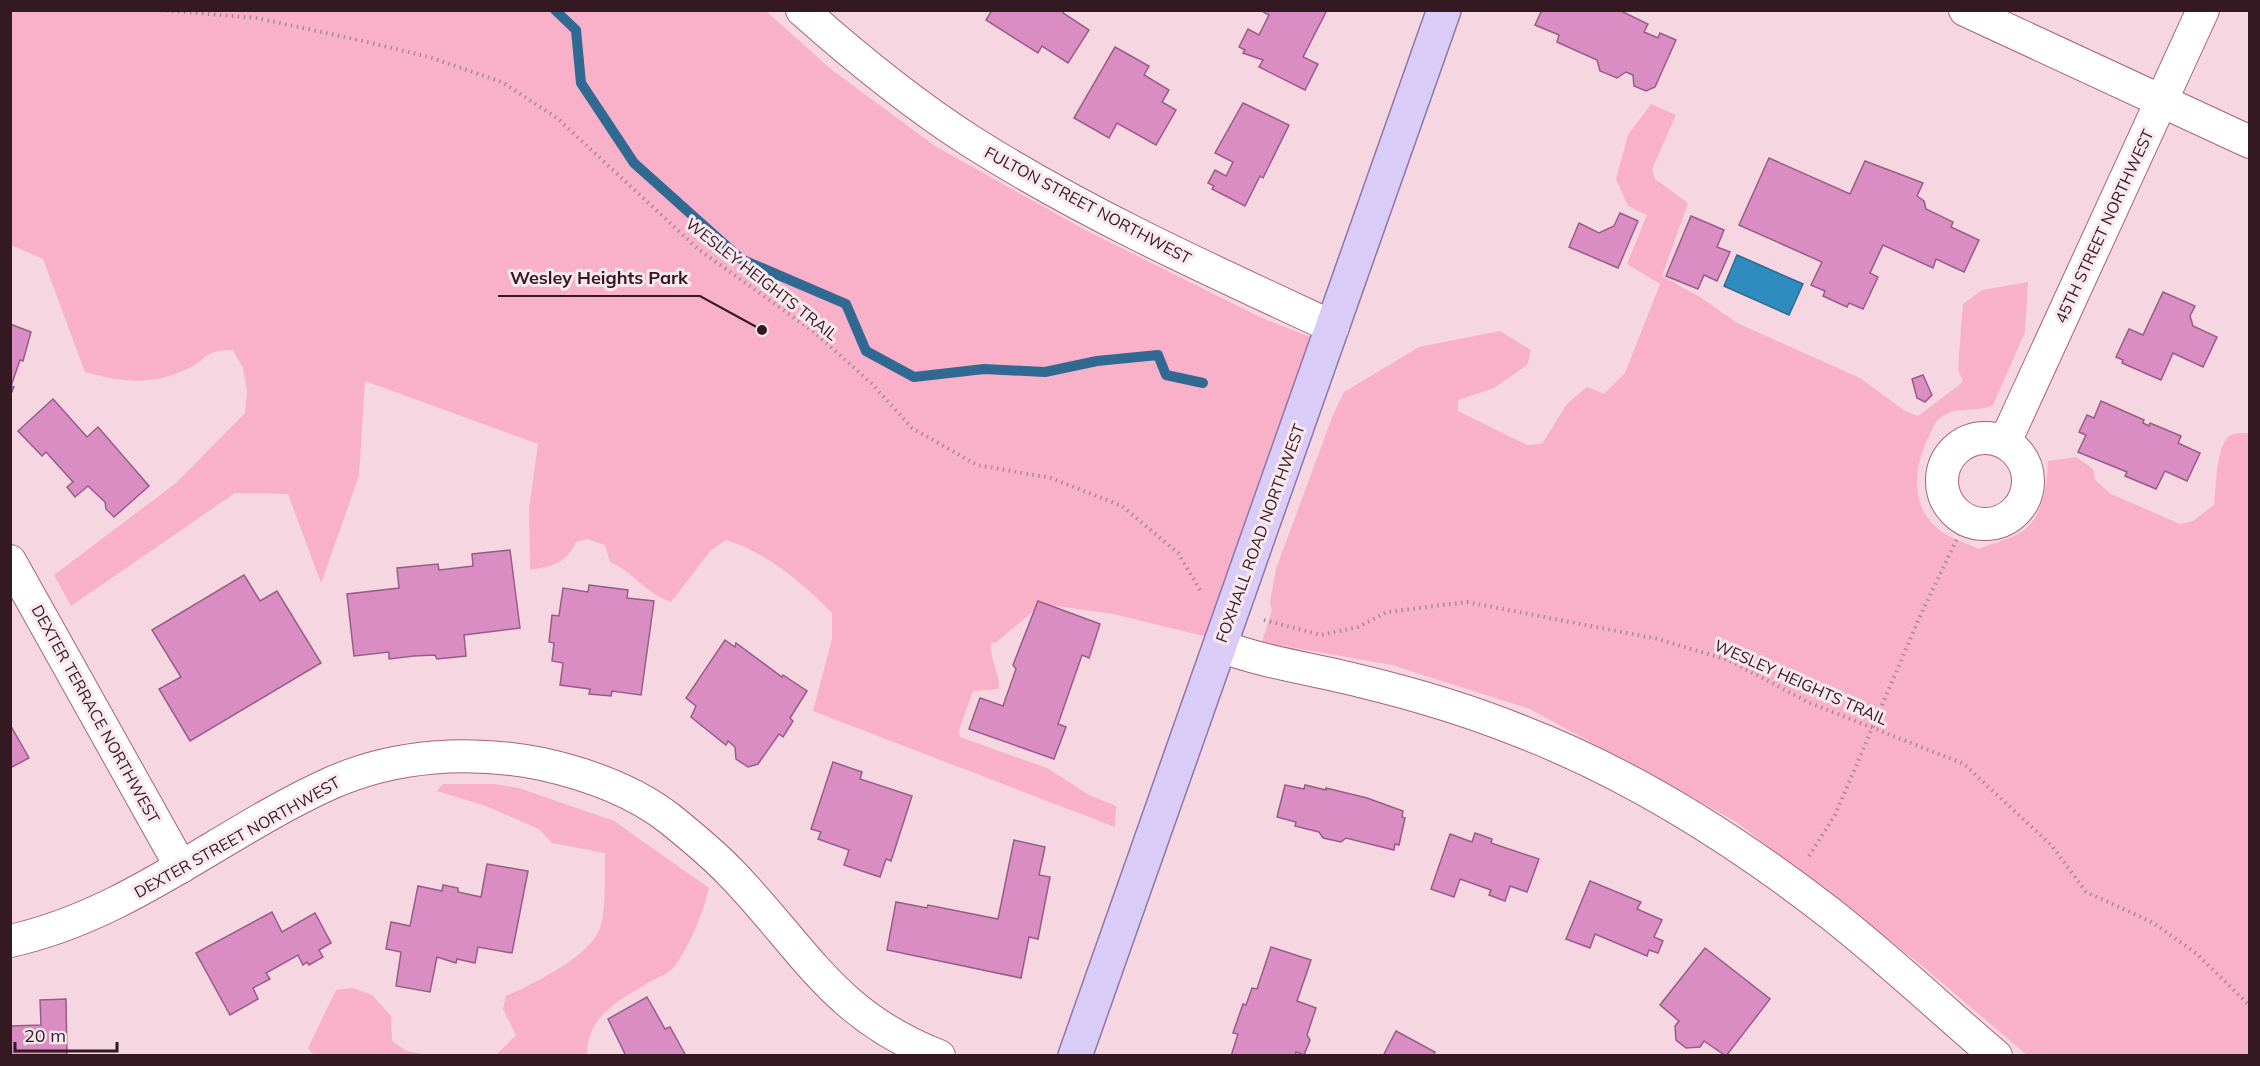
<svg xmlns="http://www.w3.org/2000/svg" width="2260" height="1066" viewBox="0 0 2260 1066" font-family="Mulish,sans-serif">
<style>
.green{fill:#f8b1c8}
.water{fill:#2f8cc1;stroke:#306991;stroke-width:1.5}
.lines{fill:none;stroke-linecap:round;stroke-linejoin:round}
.stream{stroke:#306991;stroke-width:10}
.building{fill:#da8dc3;stroke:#985d87;stroke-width:1.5}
.minor-casing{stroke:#a8627a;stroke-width:34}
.primary-casing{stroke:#8f77a9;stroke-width:36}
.path{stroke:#a98b95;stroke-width:4;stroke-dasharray:1.5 4.5;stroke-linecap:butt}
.minor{stroke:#fff;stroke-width:32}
.primary{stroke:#d9ccf7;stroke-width:33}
.labels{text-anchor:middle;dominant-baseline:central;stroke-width:6;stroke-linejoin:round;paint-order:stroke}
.street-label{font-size:16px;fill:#341822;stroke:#f9e8ed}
.leader{fill:none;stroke:#341822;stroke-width:2}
.callout-dot{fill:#341822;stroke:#f9e8ed;stroke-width:2}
.callout-label{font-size:18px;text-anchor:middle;font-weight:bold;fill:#341822;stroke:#f9e8ed;stroke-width:6;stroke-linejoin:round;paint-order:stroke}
</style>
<rect width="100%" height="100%" fill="#f6d6e0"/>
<g class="green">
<path d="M11,11H766L832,70L935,146L1085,230L1264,319L1334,346L1212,638L1113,614L1042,604L995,643L991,642C989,659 1000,672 999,689L973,691L959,730L960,737L1047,768L1089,795L1116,806L1115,827L813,711L832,639V613C804,584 766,552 726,540L710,551L671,602C647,594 633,572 610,562L605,545L587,539L576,542C566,564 552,566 530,570L529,509L538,444L365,381L359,476L321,583L288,494L235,493L71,606L54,575L176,483L245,413L247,392L243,368L233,350C205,349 208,359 187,369C152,386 121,382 85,372L43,259L11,245Z"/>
<path d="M1651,104L1676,115L1652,169L1655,179L1688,203L1662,276L1700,297L1737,323L1860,378L1905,411L1918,416L1963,382L1958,369L1963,304L1982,290L2028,282L2025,332L1993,405C1975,414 1952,404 1937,421C1933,425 1931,433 1928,438C1914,467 1910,505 1937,528C1948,538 1966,543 1979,549C1992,543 2012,539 2023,531C2044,515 2047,484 2048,461L2076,457L2093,469L2095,480L2111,494L2180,524L2193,521L2214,505C2216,488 2216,451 2227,438C2232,432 2242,433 2249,433V1055H2027L1920,964L1735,821L1530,709L1392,665L1262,642L1272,610L1270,603L1276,569L1333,415L1344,392L1419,347L1500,331L1531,350L1527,365L1494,388L1458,400V411L1527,445L1542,444L1567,404L1587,387L1604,394L1625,373L1660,284L1627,264L1647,215L1628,206L1616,179L1628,135Z"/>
<path d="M443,784H494L519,788L614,821L709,888C704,911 688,950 673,968C669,973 659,977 653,980C622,999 587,1014 587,1055H496L516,1035L503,1009L506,996C531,985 591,956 600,928C607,906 604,876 605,853L552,843L539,829L486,806L437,791Z"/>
<path d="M353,988L372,995L391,1016L392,1041L406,1051L430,1055H314L308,1048L336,990Z"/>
</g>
<path class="water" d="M1737,255L1803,284L1789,315L1724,286Z"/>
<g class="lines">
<path class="stream" d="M555,10L576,30L581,83L634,163L741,259L846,304L866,351L914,377L984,369L1045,372L1097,361L1158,355L1166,375L1203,383"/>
</g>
<g class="building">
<path d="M992,10H1064L1063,13L1089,30L1068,63L1042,46L1038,53L986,20Z"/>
<path d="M1260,10H1327L1303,57L1318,64L1305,90L1259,67L1263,60L1243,53L1245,50L1239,47L1248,29L1259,35L1269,15Z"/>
<path d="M1542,10H1619L1648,24L1644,32L1658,38L1660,33L1676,40L1655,87L1646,91L1634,86L1633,75L1626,72L1617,78L1600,71L1597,60L1557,42L1559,35L1535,25Z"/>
<path d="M1115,47L1149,66L1144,75L1169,90L1162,102L1176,110L1156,145L1117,123L1109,138L1074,118Z"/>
<path d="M1243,103L1289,125L1263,178L1260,176L1245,206L1212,189L1214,186L1208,183L1215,170L1226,176L1233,162L1215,153Z"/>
<path d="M1769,158L1850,194L1865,161L1923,183L1917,196L1924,201L1926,209L1953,222L1951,227L1979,240L1964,272L1936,259L1933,268L1883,245L1870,273L1878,277L1863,309L1849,303L1847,307L1823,296L1825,291L1811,285L1822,262L1739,225Z"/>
<path d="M1620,213L1638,221L1618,268L1569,247L1579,223L1599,233L1614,226Z"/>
<path d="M1691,216L1724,230L1717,247L1730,252L1717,281L1704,275L1698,289L1666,276Z"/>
<path d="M2163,292L2195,306L2190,316L2193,326L2217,337L2203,367L2173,353L2161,380L2122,363L2123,360L2116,357L2129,329L2143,335Z"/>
<path d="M10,324L31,332L23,361L20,360L11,386L14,387L10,396Z"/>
<path d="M1923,375L1932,395L1925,402L1917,398L1912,379Z"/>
<path d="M53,399L87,437L98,427L149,486L114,517L106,509L105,502L88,486L75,497L67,487L73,482L46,452L42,456L18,431Z"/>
<path d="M2101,401L2144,420L2143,423L2149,426L2150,423L2181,436L2178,443L2200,453L2187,481L2165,471L2156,489L2125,476L2127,472L2078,452L2086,435L2079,432L2087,415L2094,418Z"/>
<path d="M510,550L520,628L464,635L466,656L437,659L435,655L414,656L389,659V652L354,656L347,594L399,588L397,568L438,564L439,570L473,566L472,554Z"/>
<path d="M244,575L260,601L277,591L321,663L190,741L159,689L181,677L152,630Z"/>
<path d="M589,585L628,590L627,598L654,601L641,695L612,691L611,696L589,694L590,689L560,685L563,663L552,661L554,643L549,642L552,615L559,616L563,588L588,592Z"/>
<path d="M1038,601L1100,624L1089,658L1082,655L1058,724L1066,727L1054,759L969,729L980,698L1003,706L1016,669L1013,665Z"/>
<path d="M725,640L735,647L736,643L782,677L783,675L807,691L790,718L793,721L783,737L779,734L758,764L748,767L736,759L735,747L728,741L726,745L691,717L696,706L686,698Z"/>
<path d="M12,728L29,758L10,768V729Z"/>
<path d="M833,762L862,772L860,779L912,796L891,861L886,859L880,877L844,865L849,850L818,839L821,832L811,829Z"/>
<path d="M1285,785L1304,789L1305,785L1326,790V788L1367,798L1403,811L1402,817L1405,818L1399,845L1395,844L1394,850L1346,838L1341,842L1323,838L1319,832L1295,826L1296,822L1277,817Z"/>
<path d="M1475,833L1492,839L1491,843L1539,859L1527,892L1510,886L1505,901L1489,895L1491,890L1460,879L1454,897L1431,889L1450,834L1472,842Z"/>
<path d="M1014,840L1045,847L1039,875L1050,877L1038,939L1029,937L1021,978L887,950L896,902L927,908L928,905L998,919Z"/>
<path d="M487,864L528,871L512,953L478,947L475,963L457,959L456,963L437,957L430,992L396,986L401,952L386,949L391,922L410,926L418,886L442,891L443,885L458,888V892L481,897Z"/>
<path d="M1590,881L1641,902L1637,909L1662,920L1654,937L1663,941L1658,953L1649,950L1647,956L1595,934L1590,948L1566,939Z"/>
<path d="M272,912L282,932L315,913L331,943L319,950L323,957L309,965L307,962L303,965L298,955L266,973L270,979L253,988L258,999L230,1015L196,953Z"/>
<path d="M1271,947L1311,960L1297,1001L1316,1008L1307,1035L1310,1040L1304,1055L1296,1052L1295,1056H1231L1238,1034L1233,1033L1243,1004L1246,1005L1252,988L1257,989Z"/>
<path d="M1705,948L1770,999L1726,1056L1704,1041L1700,1047L1686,1048L1676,1040L1675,1026L1679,1021L1660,1005Z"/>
<path d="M647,997L665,1029L670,1027L686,1056H626L608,1019Z"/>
<path d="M66,999L67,1056H10V1026L41,1025L40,1000Z"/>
<path d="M1396,1031L1435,1052L1433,1056H1383Z"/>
</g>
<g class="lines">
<defs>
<g id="minor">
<path d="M802,10C856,58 911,103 972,142C1086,214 1210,270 1333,327"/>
<path d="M1965,10L2250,142"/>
<circle cx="1985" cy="481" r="43"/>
<path d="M2005,442L2203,10"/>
<path d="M10,561L181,867"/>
<path d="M1220,646C1266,663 1313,669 1360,681C1414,694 1468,710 1520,731C1632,774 1737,841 1831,914C1888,959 1941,1009 1996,1056"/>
<path d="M10,941C129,915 221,833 329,784C395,754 472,750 542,764C587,774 633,790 670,819C691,836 712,853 731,873C804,948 833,1015 939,1056"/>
</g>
<path id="primary" d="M1075,1056L1444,10"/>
</defs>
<use href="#minor" class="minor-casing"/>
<use href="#primary" class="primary-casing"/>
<g class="path">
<path d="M160,10L257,18L363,41L429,57L502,82L557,118L698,249L814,332L871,383L912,428L977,465L1051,478L1122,506L1178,553L1202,593"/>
<path d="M1264,620L1321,635L1358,627L1387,612L1467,602L1658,639L1728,660L1810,703L1964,764L2052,846L2086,892L2152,922L2197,954L2250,1006"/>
<path d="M1809,856L1835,815L1921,614L1966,520"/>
</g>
<use href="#minor" class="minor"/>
<use href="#primary" class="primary"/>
</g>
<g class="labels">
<g class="street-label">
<text transform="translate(1088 205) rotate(28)">FULTON STREET NORTHWEST</text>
<text transform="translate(2104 226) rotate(-65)">45TH STREET NORTHWEST</text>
<text transform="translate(762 279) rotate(38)">WESLEY HEIGHTS TRAIL</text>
<text transform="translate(1260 533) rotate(-70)">FOXHALL ROAD NORTHWEST</text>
<text transform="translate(1801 682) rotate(24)">WESLEY HEIGHTS TRAIL</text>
<text transform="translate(96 714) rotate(61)">DEXTER TERRACE NORTHWEST</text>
<text transform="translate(237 837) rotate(-29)">DEXTER STREET NORTHWEST</text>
</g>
</g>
<path class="leader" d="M762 330L700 296H498"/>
<circle class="callout-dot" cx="762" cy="330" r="6"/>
<g class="callout-label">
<text x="599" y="284">Wesley Heights Park</text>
</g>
<rect width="2260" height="1066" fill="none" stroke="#341822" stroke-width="24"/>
<path d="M15 1042v9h102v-9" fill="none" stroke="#341822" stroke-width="3"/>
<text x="24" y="1042" font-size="18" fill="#341822" stroke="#f9e8ed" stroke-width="4.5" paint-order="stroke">20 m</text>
</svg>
